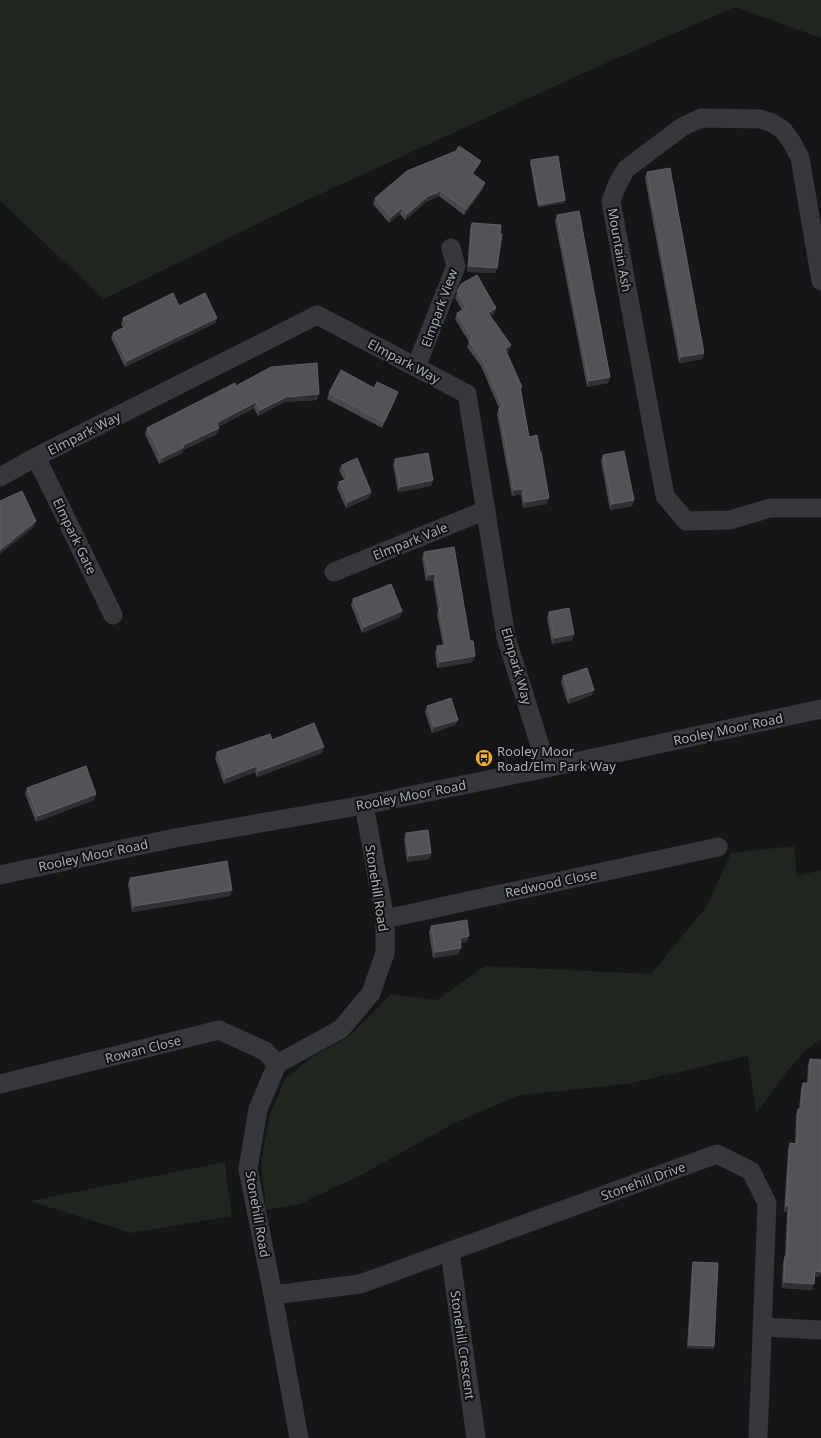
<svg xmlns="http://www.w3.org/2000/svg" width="821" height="1438" viewBox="0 0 821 1438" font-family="'Noto Sans',sans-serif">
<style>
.green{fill:#1e261f}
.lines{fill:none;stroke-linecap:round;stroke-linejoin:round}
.minor{stroke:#37383d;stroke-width:19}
.wall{fill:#47494d}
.shaded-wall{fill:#2f3033}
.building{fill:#525359;stroke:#5f6168}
.labels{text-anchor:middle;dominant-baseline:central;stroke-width:4;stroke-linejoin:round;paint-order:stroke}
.street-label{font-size:13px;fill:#a8adb8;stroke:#111113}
.poi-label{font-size:13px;fill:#a8adb8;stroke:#111113;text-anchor:start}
</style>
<rect width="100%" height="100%" fill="#161618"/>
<g class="green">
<path d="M0,0H821V38L735,7L579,75L292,207L104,299L0,201Z"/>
<path d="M794,846L797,876L821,870V1039C795,1055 775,1089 756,1113L748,1056L627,1084L520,1095L456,1122L365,1173L300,1204L266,1210L261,1160L270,1115L285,1079L313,1056L350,1036L391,994L437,1000L485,966L651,974L707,906L731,853Z"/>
<path d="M225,1162L228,1191L232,1216L131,1233L30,1201Z"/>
</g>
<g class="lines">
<g class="minor">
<path d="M821,281L800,158L793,144L783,130L772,123L760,119L701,118L682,127L626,169L617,185L611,201L665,496L686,521L730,520L770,508H821"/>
<path d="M416,367L456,266L451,248"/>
<path d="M36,457L113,615"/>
<path d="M0,477L36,457L317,315L467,394L506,637L547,768"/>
<path d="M334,572L486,510"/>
<path d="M0,875L175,838L364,805L547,768L821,709"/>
<path d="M385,919L718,847"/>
<path d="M0,1084L219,1030L265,1051L277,1064"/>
<path d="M450,1252L476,1438"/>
<path d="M273,1295L360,1284L717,1154L751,1171L767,1203L758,1438"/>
<path d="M763,1327L821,1330"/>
<path d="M299,1438L273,1295L248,1169L258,1109L277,1064L341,1029L371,993L385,953V919L364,805"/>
</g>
</g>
<g class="wall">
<path d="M531,160L565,200L564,203L538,207L530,163Z"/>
<path d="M481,161L478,167L473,174L483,189L464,215L439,196L426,202L405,220L400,214L389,223L373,204L375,198Z"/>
<path d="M647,172L704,353L702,359L679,363L645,178Z"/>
<path d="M557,215L610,377L608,383L587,387L555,221Z"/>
<path d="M472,223L497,268L495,273L467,272L470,229Z"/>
<path d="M461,284L494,314L491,316L509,351L507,352L521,390L529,437L547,504L523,508L521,494L512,496L497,414L499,408L481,366L467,347L469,342L455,319L457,313L462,310L455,298Z"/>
<path d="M179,306L217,318L215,323L125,367L111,338L113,333L123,328L121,324L123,318Z"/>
<path d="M236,386L317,400L284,402L258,416L254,408L218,427L219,428L217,434L183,450L182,453L159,464L145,434L147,428Z"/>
<path d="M374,388L398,392L396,398L382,428L327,399L329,393Z"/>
<path d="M603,455L634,500L632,506L610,510L601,461Z"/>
<path d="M395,459L433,480L431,486L398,492L393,465Z"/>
<path d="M342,465L371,492L369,498L346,508L337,488L339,482L344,480L339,470Z"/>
<path d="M424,552L470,641L475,656L473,662L437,668L435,652L437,646L443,645L437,614L438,611L433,580L426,581L422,558Z"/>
<path d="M353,599L402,611L400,617L362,633L351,605Z"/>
<path d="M549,612L574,634L572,640L552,644L547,618Z"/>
<path d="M563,676L592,695L568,704L561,682Z"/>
<path d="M427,706L458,720L455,725L432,733L425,712Z"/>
<path d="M272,740L322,753L257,777L255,772L224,784L215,758L217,752Z"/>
<path d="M27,788L96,794L94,800L36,822L25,794Z"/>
<path d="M406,833L431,853L429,859L407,862L404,839Z"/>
<path d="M130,878L230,896L132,912L128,884Z"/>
<path d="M431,926L467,942L461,943L459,954L433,958L429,932Z"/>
<path d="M810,1059L821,1060V1273L819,1277H814L812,1290L782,1288L783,1262L785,1256L787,1212H784L788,1149L790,1143L795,1144L796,1115L798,1109H799L801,1089L803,1083H807L808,1065Z"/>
<path d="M693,1262L714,1346L713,1349L687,1348L692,1265Z"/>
</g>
<g class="shaded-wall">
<path d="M481,161L478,167L470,179L472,173Z"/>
<path d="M485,183L483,189L464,215L466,209Z"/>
<path d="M441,191L439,196L426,202L405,220L407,214L428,196Z"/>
<path d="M565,200L564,203L538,207L539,205Z"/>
<path d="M402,208L400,214L389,223L391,217Z"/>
<path d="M469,266L497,268L495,273L467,272Z"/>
<path d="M496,308L494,314L486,319L488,313Z"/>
<path d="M217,318L215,323L125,367L127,361Z"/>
<path d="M511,345L509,351L503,355L505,349Z"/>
<path d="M704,353L702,359L679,363L681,357Z"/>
<path d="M610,377L608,383L587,387L589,381Z"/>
<path d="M398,392L396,398L382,428L384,422Z"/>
<path d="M319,394L317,400L284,402L258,416L260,410L286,397Z"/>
<path d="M256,402L254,408L214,429L216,423Z"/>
<path d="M219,428L217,434L183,450L182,453L159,464L162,458L183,445Z"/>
<path d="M433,480L431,486L398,492L400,487Z"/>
<path d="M523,489L521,494L512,496L514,490Z"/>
<path d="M371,492L369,498L346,508L348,502Z"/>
<path d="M549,498L547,504L523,508L525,502Z"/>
<path d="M634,500L632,506L610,510L612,504Z"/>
<path d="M36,521L34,527L0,554V550Z"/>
<path d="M435,574L433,580L426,581L429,575Z"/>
<path d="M402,611L400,617L362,633L364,627Z"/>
<path d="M574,634L572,640L552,644L554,638Z"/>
<path d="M475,656L473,662L437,668L440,662Z"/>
<path d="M594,690L592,695L568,704L570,698Z"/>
<path d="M458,720L455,725L432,733L434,727Z"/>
<path d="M324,747L322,753L257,777L259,771Z"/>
<path d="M257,766L255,772L224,784L226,778Z"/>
<path d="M96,794L94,800L36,822L38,816Z"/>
<path d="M431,853L429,859L407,862L409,856Z"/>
<path d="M232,890L230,896L132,912L134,906Z"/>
<path d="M469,936L467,942L458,944L460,938Z"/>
<path d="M461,948L459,954L433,958L436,952Z"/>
<path d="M786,1206H789L787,1212H784Z"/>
<path d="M815,1271L821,1272L819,1277H813Z"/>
<path d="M784,1282L814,1284L812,1290L782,1288Z"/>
<path d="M689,1345L714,1346L713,1349L687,1348Z"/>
</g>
<g class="building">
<path d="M459,146L481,161L472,173L485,183L466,209L441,191L428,196L407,214L402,208L391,217L375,198L407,171L456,151Z"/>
<path d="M558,156L565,200L539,205L531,160Z"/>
<path d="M670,168L704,353L681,357L647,172Z"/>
<path d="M579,211L610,377L589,381L557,215Z"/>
<path d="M472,223L501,225L500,234H502L497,268L469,266Z"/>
<path d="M477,275L496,308L488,313L511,345L505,349L522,387H520L529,437L537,435L540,452H541L549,498L525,502L523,489L514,490L499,408L503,407L483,361L469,341L472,339L457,313L466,308L457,292L461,284Z"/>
<path d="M173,293L179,306L205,293L217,318L127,361L113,333L127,326L123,318Z"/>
<path d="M317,363L319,394L286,397L260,410L256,402L216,423L219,428L183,445L184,447L162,458L147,428L235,383L236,386L271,367Z"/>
<path d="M341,370L374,388L377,382L398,392L384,422L329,393Z"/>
<path d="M624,451L634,500L612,504L603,455Z"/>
<path d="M428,453L433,480L400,487L395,459Z"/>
<path d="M357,458L371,492L348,502L339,482L348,479L342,465Z"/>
<path d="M22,491L36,521L0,550V501Z"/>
<path d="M454,547L470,641H473L475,656L440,662L437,646L446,645L439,608H441L435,574L429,575L424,552Z"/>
<path d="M391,584L402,611L364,627L353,599Z"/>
<path d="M569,608L574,634L554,638L549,612Z"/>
<path d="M587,668L594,690L570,698L563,676Z"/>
<path d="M451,698L458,720L434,727L427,706Z"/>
<path d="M314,723L324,747L259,771L257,766L226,778L217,752L270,734L272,740Z"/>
<path d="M86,766L96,794L38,816L27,788Z"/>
<path d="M428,830L431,853L409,856L406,833Z"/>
<path d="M227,861L232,890L134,906L130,878Z"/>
<path d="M467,920L469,936L460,938L461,948L436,952L431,926Z"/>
<path d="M810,1059L821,1060V1272L815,1271L814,1284L784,1282L785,1256H787L789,1206H786L790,1143L797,1144L798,1109H801L803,1083H809Z"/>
<path d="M693,1262L718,1263L714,1346L689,1345Z"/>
</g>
<defs>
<symbol id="bus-disc" viewBox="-11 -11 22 22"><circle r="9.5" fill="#f2b134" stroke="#111113"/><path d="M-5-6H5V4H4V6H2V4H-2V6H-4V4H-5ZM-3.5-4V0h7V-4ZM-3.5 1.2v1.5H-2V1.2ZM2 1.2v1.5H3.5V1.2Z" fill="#111"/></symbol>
</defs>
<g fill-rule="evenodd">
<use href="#bus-disc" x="474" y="748" width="20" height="20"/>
</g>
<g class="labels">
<g class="street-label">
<text transform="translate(620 250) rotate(80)">Mountain Ash</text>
<text transform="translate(439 308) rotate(-70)">Elmpark View</text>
<text transform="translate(404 361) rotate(28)">Elmpark Way</text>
<text transform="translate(84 433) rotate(-27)">Elmpark Way</text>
<text transform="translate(75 536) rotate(64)">Elmpark Gate</text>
<text transform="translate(410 541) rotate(-22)">Elmpark Vale</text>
<text transform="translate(517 666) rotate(74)">Elmpark Way</text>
<text transform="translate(728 729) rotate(-12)">Rooley Moor Road</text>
<text transform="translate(411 795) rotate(-11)">Rooley Moor Road</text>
<text transform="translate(93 855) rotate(-12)">Rooley Moor Road</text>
<text transform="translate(551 883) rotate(-12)">Redwood Close</text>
<text transform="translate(377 888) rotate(81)">Stonehill Road</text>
<text transform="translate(143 1049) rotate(-14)">Rowan Close</text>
<text transform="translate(643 1181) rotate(-20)">Stonehill Drive</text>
<text transform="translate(258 1214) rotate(80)">Stonehill Road</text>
<text transform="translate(463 1345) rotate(82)">Stonehill Crescent</text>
</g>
<g class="poi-label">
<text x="497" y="751">Rooley Moor<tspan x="497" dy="15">Road/Elm Park Way</tspan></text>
</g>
</g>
</svg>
